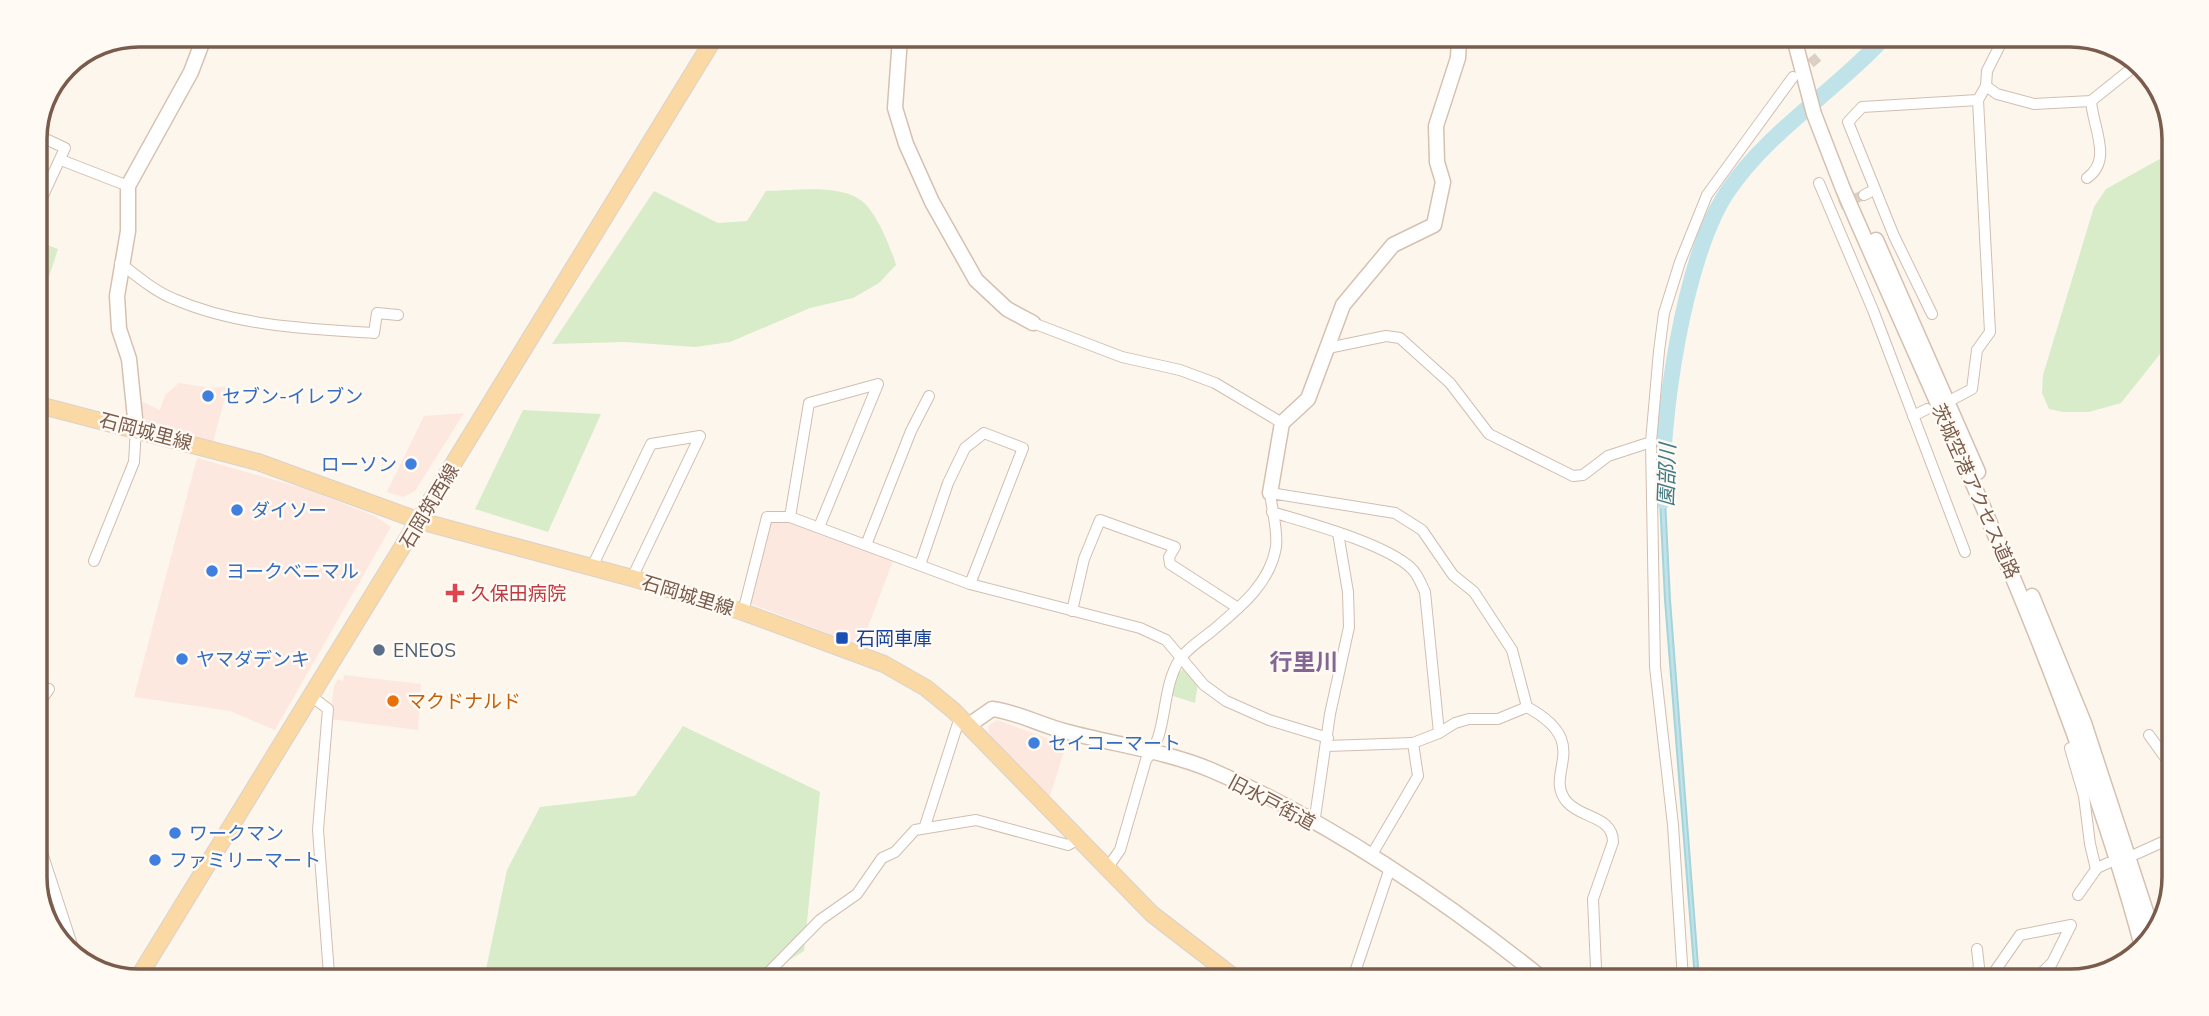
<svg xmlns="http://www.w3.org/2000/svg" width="2209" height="1016" viewBox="0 0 2209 1016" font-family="Mulish,'Noto Sans JP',sans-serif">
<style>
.commercial{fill:#fde8e0}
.green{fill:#d8ecc9}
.water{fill:#bfe3e8;stroke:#a5d3da;stroke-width:2}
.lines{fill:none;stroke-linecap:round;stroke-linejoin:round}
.river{stroke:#bfe3e8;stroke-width:16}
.street-tunnel{stroke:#dcd0c4;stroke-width:10;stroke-dasharray:10 5;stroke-linecap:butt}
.street-casing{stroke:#d1beb0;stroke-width:12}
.secondary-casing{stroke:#d6c0b0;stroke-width:17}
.primary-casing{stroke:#dad1cd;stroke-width:18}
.street{stroke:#fff;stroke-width:10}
.secondary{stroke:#fff;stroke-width:14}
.primary{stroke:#fbd9a5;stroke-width:16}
.shop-dot{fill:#3f7fe0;stroke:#fffaf3;stroke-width:2.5}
.health-dot{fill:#e0444e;stroke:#fffaf3;stroke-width:2.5}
.transit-dot{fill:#1a4fb4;stroke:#fffaf3;stroke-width:2.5}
.service-dot{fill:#5c6f8a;stroke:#fffaf3;stroke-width:2.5}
.food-dot{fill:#e8710a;stroke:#fffaf3;stroke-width:2.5}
.labels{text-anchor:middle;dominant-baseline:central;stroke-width:5;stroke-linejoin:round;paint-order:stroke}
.shop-label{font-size:19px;fill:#366cbe;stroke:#fffaf3;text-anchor:start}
.street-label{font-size:19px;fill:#7a5c4d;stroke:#fffaf3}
.health-label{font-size:19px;fill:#be3a42;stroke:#fffaf3;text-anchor:start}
.transit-label{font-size:19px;fill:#164399;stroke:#fffaf3;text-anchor:start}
.service-label{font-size:19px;fill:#4e5e75;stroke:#fffaf3;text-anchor:start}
.food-label{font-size:19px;fill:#c56008;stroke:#fffaf3;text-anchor:start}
.water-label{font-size:21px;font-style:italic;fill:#437c86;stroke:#fffaf3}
.quarter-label{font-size:23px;font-weight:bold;fill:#846695;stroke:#fffaf3}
.rim{fill:none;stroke:#7a5c4d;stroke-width:3.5}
</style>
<rect width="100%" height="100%" fill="#fdf6ec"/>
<g class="commercial">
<path d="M179,383L211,388L228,386L212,446L139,426L141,401L160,410L165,395Z"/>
<path d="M464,413L415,491L403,497L387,492L424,416Z"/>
<path d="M197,458L306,489L375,516L391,527L275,730L230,711L134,697Z"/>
<path d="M770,519L790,522L894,558L861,646L749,603Z"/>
<path d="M344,675L421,684L418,730L330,719L334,686L338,679L343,681Z"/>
<path d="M997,720L1066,745L1049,799L990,737L988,726Z"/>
</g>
<g class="green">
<path d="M2174,151L2172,339L2121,403L2089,412H2063L2049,409L2042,393L2043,375L2094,207L2106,189Z"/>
<path d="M654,191L718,223L747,221L766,191C794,191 835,184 859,199C875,208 891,248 896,265L879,283L853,298L810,308L730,342L695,347L625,342L552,344Z"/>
<path d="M35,240L58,249L35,319Z"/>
<path d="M523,410L601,414L548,532L475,509Z"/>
<path d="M1185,667L1198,683L1195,703L1170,695L1175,677Z"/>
<path d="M683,726L820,792L804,951L763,976L485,974L507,870L540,807L635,796Z"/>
</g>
<path class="water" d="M1659,479H1664L1670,600L1699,979H1695L1665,600Z"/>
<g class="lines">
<path class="river" d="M1663,501C1659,424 1684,255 1728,191C1768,132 1832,93 1880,42"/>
<g class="street-tunnel">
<path d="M1799,73L1818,57"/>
<path d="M1840,205L1864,195"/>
</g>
<defs>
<g id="street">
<path d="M2001,43L1987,71L1986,86L1997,94L2034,104L2091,101L2136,65"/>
<path d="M35,134L65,148L35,213"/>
<path d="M61,160L128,186"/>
<path d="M2087,178C2113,160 2093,128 2091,101"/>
<path d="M1819,183L1873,310L1965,552"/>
<path d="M1864,195L1874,190"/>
<path d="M120,263C137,276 154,291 174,299C236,326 308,329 374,333L377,313L398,315"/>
<path d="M1932,314L1894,236L1848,122L1862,107L1978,100"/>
<path d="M1033,323L1122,357L1180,370L1215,383L1282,423"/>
<path d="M1328,348L1386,336L1400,338L1450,383L1489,434L1573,476L1583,475L1608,456L1651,442"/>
<path d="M1955,398L1972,389L1977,350L1990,332L1978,100L1986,86"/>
<path d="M1913,416L1927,409"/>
<path d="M1272,512C1308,523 1384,543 1411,568C1418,574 1421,584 1425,592L1439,733"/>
<path d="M790,517L809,403L878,384L819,527"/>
<path d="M866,545L911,431L929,396"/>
<path d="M94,561L134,462L136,428"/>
<path d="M920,565L948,483L965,448L984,433L1023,448L970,584"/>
<path d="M592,567L651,444L700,436L632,578"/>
<path d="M1072,611L1084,559L1100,520L1175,547L1169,557L1170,564L1238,608"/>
<path d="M743,612L767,517H790L970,584L1140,628L1166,640L1204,685L1226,701L1269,720L1328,738"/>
<path d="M311,696L328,709L318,830L329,974"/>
<path d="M35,709L49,689"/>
<path d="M2149,735L2167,760"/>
<path d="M1327,746L1413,743"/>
<path d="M2070,748L2084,796L2090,844L2096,869"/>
<path d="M1314,824L1330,714L1349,627L1348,592L1338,533"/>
<path d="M925,826L960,717"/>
<path d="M35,831L75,954"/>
<path d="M2136,854L2167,840"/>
<path d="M1371,856L1418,776L1413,743L1439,733L1455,723L1469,719H1498L1527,707"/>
<path d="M1106,870L1120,850L1146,760C1169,733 1160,689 1180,659C1188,648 1202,639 1212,631C1239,608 1270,584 1276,547C1278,530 1272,510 1270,493L1395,513L1422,530L1453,575L1474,592L1512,650L1527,707C1595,744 1542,773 1567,802C1582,819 1613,816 1613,842L1593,899L1596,968L1592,979"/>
<path d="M2078,895L2097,868L2108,863"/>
<path d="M765,976L820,920L857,894L882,858L895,852L915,830L976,820L1068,845L1077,840"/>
<path d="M1353,978L1390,868"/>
<path d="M1683,979L1673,825L1655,667L1651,442L1659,351L1664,313L1680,262L1707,195L1793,77"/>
<path d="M1972,981L1979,967L1977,949"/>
<path d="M1994,981L1995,971L2020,935L2071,925L2052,963L2033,981"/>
</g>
<g id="secondary">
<path d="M900,38L895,108L906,144L932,202L976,280L1007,309L1033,323"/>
<path d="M1795,42L1814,114L1843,189C1951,438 2071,682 2142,946"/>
<path d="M1876,240L1978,472"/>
<path d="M136,428L129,359L119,329L117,296L128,231V186L191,72L205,35"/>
<path d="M1270,493L1282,423L1308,399L1343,305L1393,245L1434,225L1443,182L1437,162L1436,126L1458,58L1459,40"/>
<path d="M2032,596L2084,723L2153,933"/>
<path d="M969,725L992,709C1018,712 1042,726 1068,732C1113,744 1169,752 1211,770C1326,819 1446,901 1543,979"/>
</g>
<g id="primary">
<path d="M35,404L258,462L420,521L632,578L743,612L884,664L926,688L954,711L1152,914L1235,978"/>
<path d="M141,973L715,37"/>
</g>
</defs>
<use href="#street" class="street-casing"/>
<use href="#secondary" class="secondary-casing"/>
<use href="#primary" class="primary-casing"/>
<use href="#street" class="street"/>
<use href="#secondary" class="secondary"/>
<use href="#primary" class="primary"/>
</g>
<g class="shop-dot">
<circle cx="208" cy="396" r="7"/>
<circle cx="411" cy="464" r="7"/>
<circle cx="237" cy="510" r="7"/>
<circle cx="212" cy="571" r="7"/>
<circle cx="182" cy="659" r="7"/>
<circle cx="1034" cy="743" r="7"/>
<circle cx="175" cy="833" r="7"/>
<circle cx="155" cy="860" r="7"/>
</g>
<path class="health-dot" d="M451.5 582.5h7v7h7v7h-7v7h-7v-7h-7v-7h7z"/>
<rect class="transit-dot" x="835" y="631" width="14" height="14" rx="3.5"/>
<circle class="service-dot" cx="379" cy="650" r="7"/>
<circle class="food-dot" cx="393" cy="701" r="7"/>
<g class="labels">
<g class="shop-label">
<text x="222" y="396">セブン-イレブン</text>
<text x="397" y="464" text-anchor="end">ローソン</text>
<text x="251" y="510">ダイソー</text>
<text x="226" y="571">ヨークベニマル</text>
<text x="196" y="659">ヤマダデンキ</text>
<text x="1048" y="743">セイコーマート</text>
<text x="189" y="833">ワークマン</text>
<text x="169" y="860">ファミリーマート</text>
</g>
<g class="street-label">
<text transform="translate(146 431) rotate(15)">石岡城里線</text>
<text transform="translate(1976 491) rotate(66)">茨城空港アクセス道路</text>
<text transform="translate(429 506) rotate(-59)">石岡筑西線</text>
<text transform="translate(688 595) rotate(17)">石岡城里線</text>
<text transform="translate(1272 802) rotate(28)">旧水戸街道</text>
</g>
<g class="health-label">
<text x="471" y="593">久保田病院</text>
</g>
<g class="transit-label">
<text x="856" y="638">石岡車庫</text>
</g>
<g class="service-label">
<text x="393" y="650">ENEOS</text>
</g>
<g class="food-label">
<text x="407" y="701">マクドナルド</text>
</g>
<g class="water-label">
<text transform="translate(1666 475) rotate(-88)">園部川</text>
</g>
<g class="quarter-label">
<text x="1304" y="661">行里川</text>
</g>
</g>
<path d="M0 0H2209V1016H0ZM139 47H2070A92 92 0 0 1 2162 139V877A92 92 0 0 1 2070 969H139A92 92 0 0 1 47 877V139A92 92 0 0 1 139 47Z" fill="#fffaf3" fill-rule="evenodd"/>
<path class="rim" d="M139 47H2070A92 92 0 0 1 2162 139V877A92 92 0 0 1 2070 969H139A92 92 0 0 1 47 877V139A92 92 0 0 1 139 47Z"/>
</svg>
